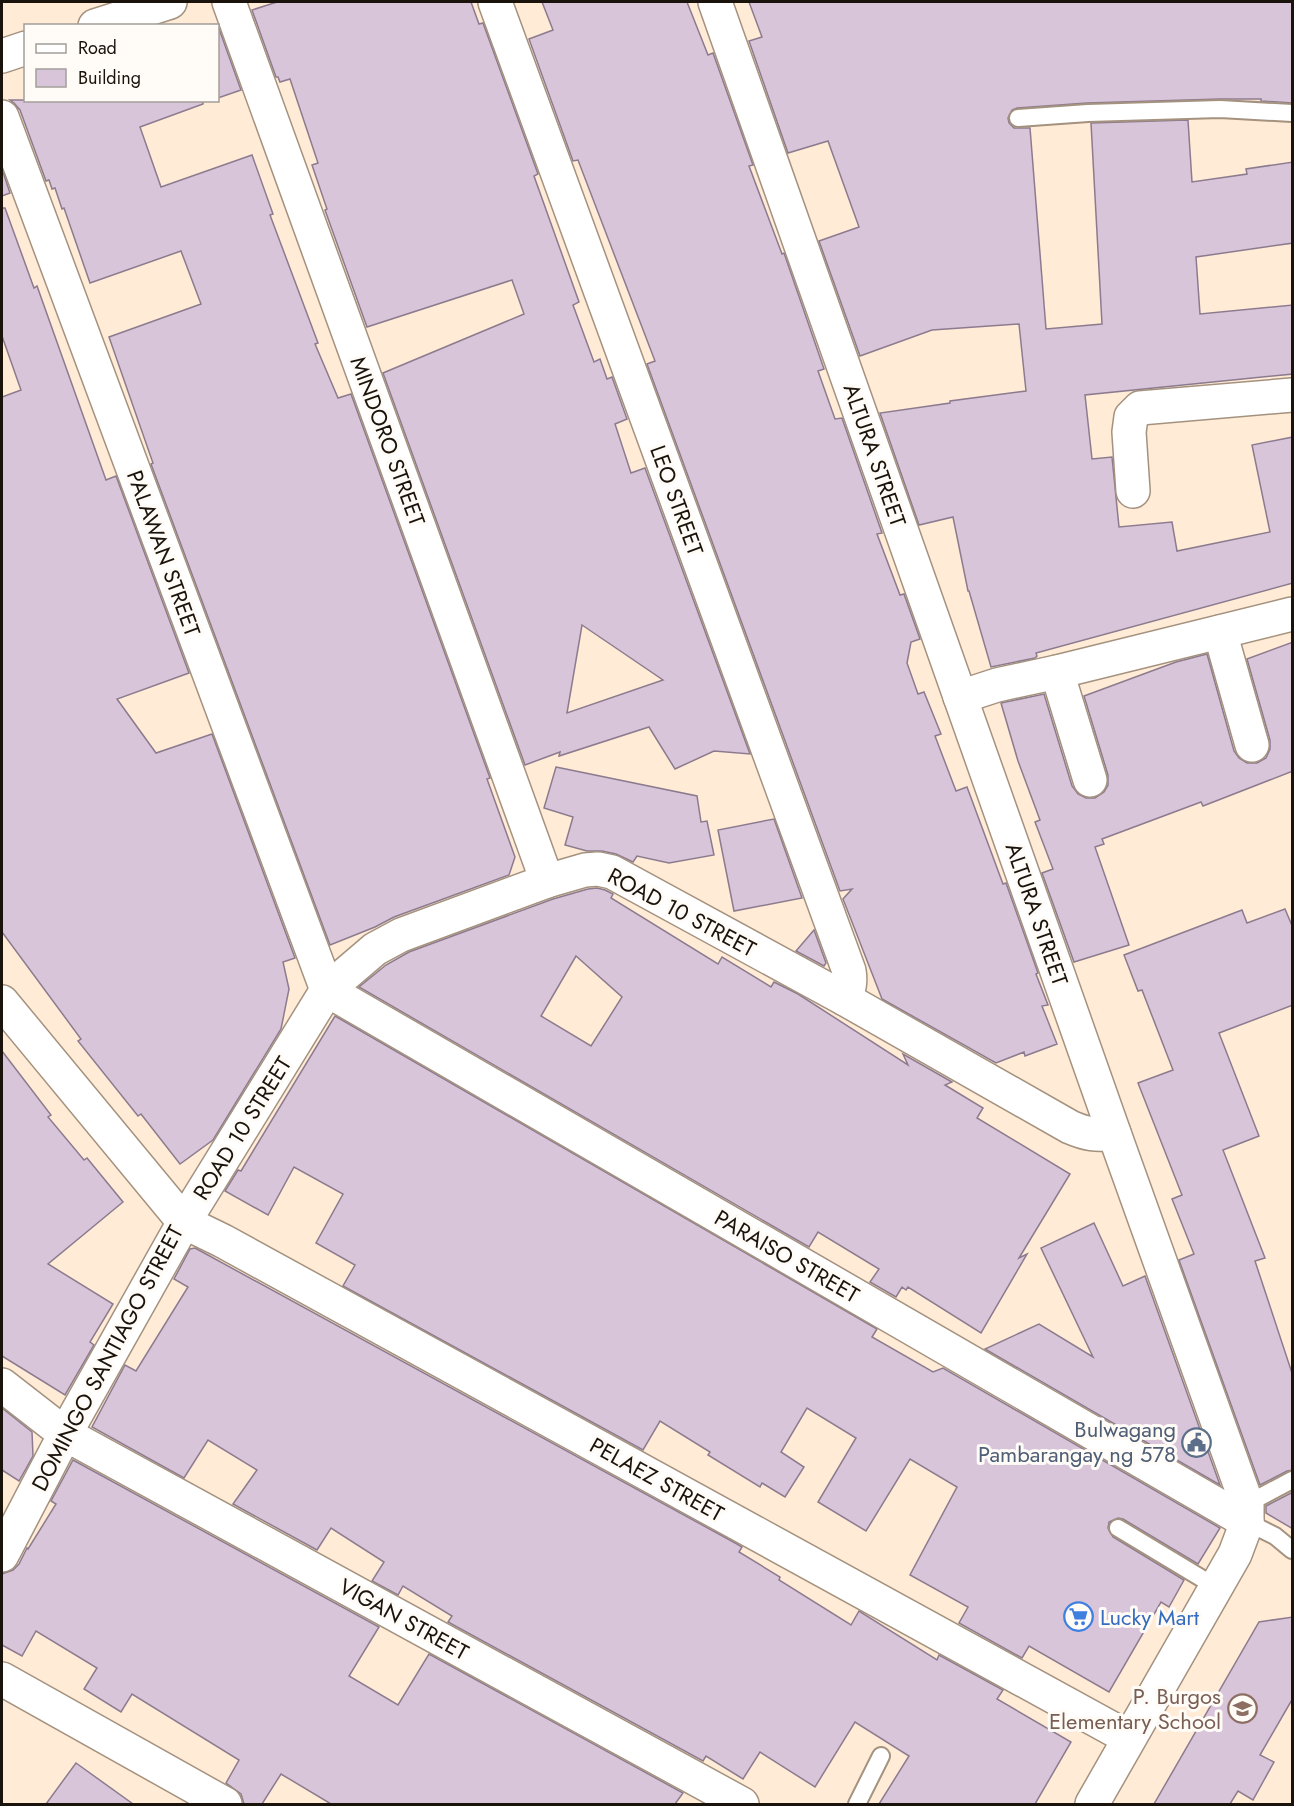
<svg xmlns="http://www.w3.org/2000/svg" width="1294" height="1806" viewBox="0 0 1294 1806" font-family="Jost,sans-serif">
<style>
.building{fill:#d8c5da;stroke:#8c7b8e;stroke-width:1.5;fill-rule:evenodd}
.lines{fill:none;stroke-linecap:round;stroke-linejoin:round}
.service-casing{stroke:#a4927f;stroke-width:20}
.minor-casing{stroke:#a4927f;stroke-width:36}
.tertiary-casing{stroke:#a4927f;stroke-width:36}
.service{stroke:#fff;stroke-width:16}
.minor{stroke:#fff;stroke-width:33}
.tertiary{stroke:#fff;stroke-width:33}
.labels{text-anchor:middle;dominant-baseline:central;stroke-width:6;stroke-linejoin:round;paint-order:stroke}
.street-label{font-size:22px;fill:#1a130c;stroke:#fffbf7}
.service-label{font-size:22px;fill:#4e5e75;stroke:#fffbf7;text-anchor:end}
.shop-label{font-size:22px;fill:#366cbe;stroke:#fffbf7;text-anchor:start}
.education-label{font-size:22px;fill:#785e54;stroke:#fffbf7;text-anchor:end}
</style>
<rect width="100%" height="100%" fill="#ffebd6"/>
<g class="building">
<path d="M277,2H471L479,24L483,23L538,174L534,176L579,302L573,305L594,362L600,359L607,379L612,377L627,419L615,424L631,473L645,468L750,754L714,751L675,769L649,727L559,756L560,752L525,765L383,373L524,314L512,280L367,327L325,210L327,209L312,165L318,163L290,79L280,82L278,77H276L252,10ZM582,625L663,680L567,713Z"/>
<path d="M542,2H687L708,55L713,53L753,165L749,166L782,254L784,253L824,369L818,371L835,419L842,418L882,533L877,534L900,595L904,594L920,639L911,642L907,663L918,694L924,692L941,734L935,736L956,791L967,787L1003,884L1006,883L1038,973L1036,974L1048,1005L1042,1006L1057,1044L1025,1056L1024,1052L996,1063L882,999L843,899L852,889L840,891L647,364L655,361L578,160L573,161L529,39L553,30Z"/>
<path d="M749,2H1293V103L1261,101V99H1220L1087,103L1017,108L1012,110L1008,118L1009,123L1014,128H1030L1046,329L1102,324L1091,123L1188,120L1192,182L1247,174L1246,169L1293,162V243L1196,257L1200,314L1293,305V374L1085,395L1092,459L1112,457L1119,527L1172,522L1177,551L1270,532L1252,445L1293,437V583L1036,653L1037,656L1035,658L991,667L969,591H968L953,517L919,525L880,413L950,403V401L1026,391L1019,324L932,330L860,356L819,241L859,227L828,141L788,153L749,41L762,37Z"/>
<path d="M218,26L241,90L218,98Z"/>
<path d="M10,100H203V104L140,127L161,187L252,155L273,214L270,215L318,343L315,344L338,398L351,394L490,778L487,779L515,857L509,875L394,917L375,927L330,945L151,464L153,463L109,337L201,304L181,251L90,283L64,208L62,209L55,188L52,189L49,180L46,181L20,110L14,103Z"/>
<path d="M2,169L10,193L2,196Z"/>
<path d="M2,208H5L34,288L37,286L106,480L116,476L189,673L117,699L156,753L212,734L295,958L283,962L289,989L281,1029L213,1140L180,1164L141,1114L138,1116L78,1041L81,1039L2,932V397L21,390L2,336Z"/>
<path d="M1293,642V771L1203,806L1201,802L1102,839L1104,844L1095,847L1129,945L1074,962L1042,873L1053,869L1035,822L1040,820L1018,761L1001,703L1044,694L1072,786L1078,794L1086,798H1095L1104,792L1108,785V775L1084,696L1176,662L1207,654L1234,751L1239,758L1247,763H1257L1266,758L1270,749V740L1247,659Z"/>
<path d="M556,767L697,796L701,822L707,821L714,855L669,863L637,856L633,862L616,854L602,851H587L565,845L573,817L544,808Z"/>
<path d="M774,819L802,898L734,911L718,830Z"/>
<path d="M597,888L605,890L613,894L611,898L718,964L722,957L771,987L774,982L798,994L908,1065L903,1054L952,1082L945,1085L983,1108L977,1118L1070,1174L1019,1258L1027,1254L981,1333L908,1287L906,1290L902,1287L896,1297L870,1282L879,1269L818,1232L809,1247L359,987L386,965L409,952L553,899L588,889ZM576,956L622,997L591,1046L541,1016Z"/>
<path d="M1285,909L1293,928V1005L1219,1033L1259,1136L1223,1150L1265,1258L1255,1261L1293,1376V1470L1287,1471L1260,1485L1179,1260L1194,1254L1172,1199L1182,1195L1138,1083L1173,1070L1142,990L1138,991L1124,955L1242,910L1247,923Z"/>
<path d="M814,930L826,963L824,966L796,951Z"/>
<path d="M335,1016L877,1329L872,1337L933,1372L943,1368L1220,1528L1198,1564L1123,1519L1118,1518L1109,1522L1108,1528L1113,1537L1184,1580L1169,1607L1161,1602L1109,1692L1029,1646L1022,1658L959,1623L968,1607L910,1575L957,1487L910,1459L866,1531L818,1502L856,1438L807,1408L781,1452L804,1467L785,1497L762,1483L760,1487L708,1455L710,1452L660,1421L643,1450L343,1286L355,1265L316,1243L343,1194L294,1167L268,1215L225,1191L238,1170L241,1171Z"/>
<path d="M2,1051L51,1115L48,1117L84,1160L87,1158L123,1202L48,1264L113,1304L90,1342L94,1345L65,1395L2,1356Z"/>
<path d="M1094,1223L1123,1286L1145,1276L1220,1485L985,1349L1039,1324L1093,1357L1041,1248Z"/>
<path d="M195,1248L737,1544L742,1547L739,1552L780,1577L779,1580L851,1625L859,1611L937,1660L939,1655L1003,1690L997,1699L1071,1742L1035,1804H879L909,1756L855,1722L815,1787L760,1752L743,1779L706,1756L703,1761L448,1622L452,1616L403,1586L398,1595L372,1581L384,1562L331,1528L317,1550L233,1504L257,1470L208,1440L184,1478L92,1427L125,1365L136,1371L188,1287L174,1279L190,1249Z"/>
<path d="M2,1408L32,1432L33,1456L19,1481L2,1470Z"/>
<path d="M73,1460L379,1627L349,1676L398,1705L429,1654L683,1793L675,1804H331L281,1774L262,1804H244L241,1794L226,1783L239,1760L132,1694L121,1712L84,1689L97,1668L36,1631L22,1656L2,1645V1574L13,1570L19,1564L27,1548L28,1549L56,1504L51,1501Z"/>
<path d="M1293,1492V1529L1266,1513V1506Z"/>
<path d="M1293,1617V1698L1260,1755L1274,1762L1253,1800L1238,1791L1230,1804H1154L1259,1622Z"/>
<path d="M76,1763L133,1804H46Z"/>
</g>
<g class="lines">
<defs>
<g id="service">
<path d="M1018,118L1088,113L1220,109L1292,113"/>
<path d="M1247,1504L1292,1480"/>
<path d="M1247,1522L1275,1536L1292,1550"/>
<path d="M1118,1528L1216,1587"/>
<path d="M857,1804L881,1756"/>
</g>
<g id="minor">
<path d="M229,2L547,881"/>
<path d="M495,2L849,971C851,982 849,989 845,999"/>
<path d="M2,117L327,990"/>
<path d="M1133,491L1129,432L1131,417L1140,408L1292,395"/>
<path d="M1220,632L1252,745"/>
<path d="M1057,672L1090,780"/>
<path d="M960,697L997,685L1057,672L1292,614"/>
<path d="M327,990L1247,1522"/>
<path d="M2,1002L184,1222L223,1241L1129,1738"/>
<path d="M2,1385L65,1434L742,1804"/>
<path d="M2,1555L65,1434L184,1222L327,990L375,949L401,935L547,881L585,870L598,869L612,872L845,999L1070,1127C1086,1134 1097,1136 1114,1133"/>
<path d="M2,1679L225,1804"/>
</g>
<g id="tertiary">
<path d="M715,2L1114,1133L1247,1504V1522L1235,1554L1092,1804"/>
<path d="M95,26L170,2"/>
<path d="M2,56L26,48"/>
</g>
</defs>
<use href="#service" class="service-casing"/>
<use href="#minor" class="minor-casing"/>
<use href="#tertiary" class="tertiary-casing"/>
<use href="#service" class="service"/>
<use href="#minor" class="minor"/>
<use href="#tertiary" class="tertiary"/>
</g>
<defs>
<symbol id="civic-ring" viewBox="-11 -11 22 22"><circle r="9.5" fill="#fffbf7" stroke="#5c6f8a" stroke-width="1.5"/><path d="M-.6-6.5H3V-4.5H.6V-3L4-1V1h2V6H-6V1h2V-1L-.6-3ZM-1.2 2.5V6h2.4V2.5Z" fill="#5c6f8a"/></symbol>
<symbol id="supermarket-ring" viewBox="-11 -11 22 22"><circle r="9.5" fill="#fffbf7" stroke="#3f7fe0" stroke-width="1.5"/><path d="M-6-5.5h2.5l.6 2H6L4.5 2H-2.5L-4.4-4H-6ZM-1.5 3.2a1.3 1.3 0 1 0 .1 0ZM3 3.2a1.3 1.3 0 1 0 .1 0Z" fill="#3f7fe0"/></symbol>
<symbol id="school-ring" viewBox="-11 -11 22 22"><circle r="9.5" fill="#fffbf7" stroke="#8d6e63" stroke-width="1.5"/><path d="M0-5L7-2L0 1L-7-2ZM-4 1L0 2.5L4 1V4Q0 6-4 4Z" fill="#8d6e63"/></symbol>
</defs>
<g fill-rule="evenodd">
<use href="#civic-ring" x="1180" y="1426" width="33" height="33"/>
<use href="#supermarket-ring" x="1062" y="1600" width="33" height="33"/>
<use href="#school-ring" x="1226" y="1692" width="33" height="33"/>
</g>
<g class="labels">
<g class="street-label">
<text transform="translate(388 441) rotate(70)">MINDORO STREET</text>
<text transform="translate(875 455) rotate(71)">ALTURA STREET</text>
<text transform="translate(677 500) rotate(70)">LEO STREET</text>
<text transform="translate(164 553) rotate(70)">PALAWAN STREET</text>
<text transform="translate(682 912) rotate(28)">ROAD 10 STREET</text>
<text transform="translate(1037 914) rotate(71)">ALTURA STREET</text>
<text transform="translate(242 1128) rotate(-58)">ROAD 10 STREET</text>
<text transform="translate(787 1256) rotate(30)">PARAISO STREET</text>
<text transform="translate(107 1358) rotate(-62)">DOMINGO SANTIAGO STREET</text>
<text transform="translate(657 1479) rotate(29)">PELAEZ STREET</text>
<text transform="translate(404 1619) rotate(29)">VIGAN STREET</text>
</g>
<g class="service-label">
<text x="1176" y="1429">Bulwagang<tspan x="1176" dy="25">Pambarangay ng 578</tspan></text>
</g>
<g class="shop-label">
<text x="1100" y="1617">Lucky Mart</text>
</g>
<g class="education-label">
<text x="1221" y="1696">P. Burgos<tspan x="1221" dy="25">Elementary School</tspan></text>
</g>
</g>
<rect width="1294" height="1806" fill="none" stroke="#1a130c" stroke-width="6"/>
<rect x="24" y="24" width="195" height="78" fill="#fffbf7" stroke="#a39e99" stroke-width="1.5"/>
<rect x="36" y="44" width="30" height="9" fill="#ffffff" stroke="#a39e99" stroke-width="1.5"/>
<text x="78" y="54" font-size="18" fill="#1a130c">Road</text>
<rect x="36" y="69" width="30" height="18" fill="#d8c5da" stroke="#a39e99" stroke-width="1.5"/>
<text x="78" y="84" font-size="18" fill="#1a130c">Building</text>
</svg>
